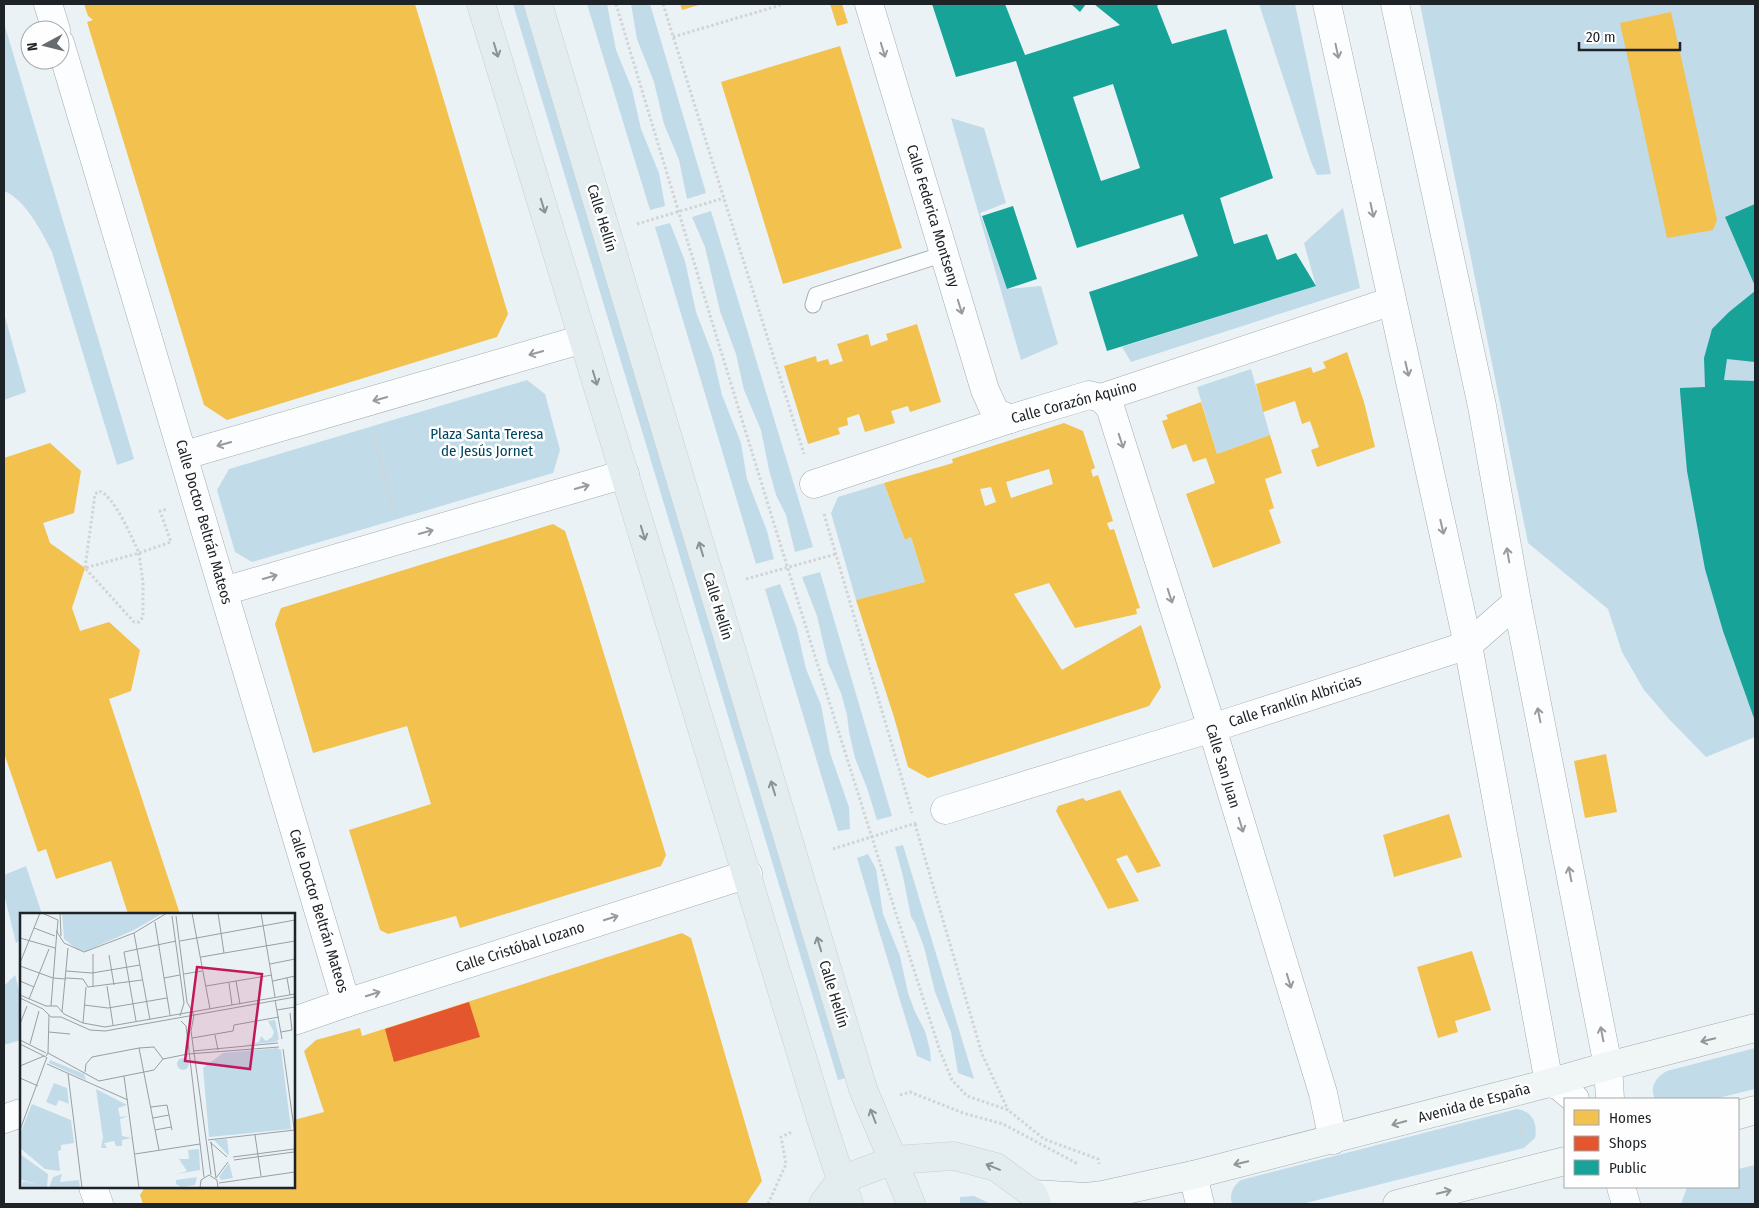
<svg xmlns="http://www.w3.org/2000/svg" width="1759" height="1208" viewBox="0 0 1759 1208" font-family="'Fira Sans Condensed',sans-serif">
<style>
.green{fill:#c2dbe8}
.homes{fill:#f2c14e;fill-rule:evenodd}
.shops{fill:#e4572e}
.public{fill:#17a398;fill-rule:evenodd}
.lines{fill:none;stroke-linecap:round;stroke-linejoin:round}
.lane-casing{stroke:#a5abae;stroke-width:17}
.street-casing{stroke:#a5abae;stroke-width:29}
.secondary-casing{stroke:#a5abae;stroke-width:29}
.primary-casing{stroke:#cbced0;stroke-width:29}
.path{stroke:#d1d4d6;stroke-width:3;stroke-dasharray:2.5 2.5;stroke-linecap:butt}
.lane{stroke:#fcfdfe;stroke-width:15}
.street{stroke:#fcfdfe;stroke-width:28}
.secondary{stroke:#f0f5f5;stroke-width:28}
.primary{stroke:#e3ecee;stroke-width:28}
.oneway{stroke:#8a9294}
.oneway2{stroke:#989b9d}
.oneway3{stroke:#919698}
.labels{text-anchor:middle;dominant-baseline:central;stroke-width:5;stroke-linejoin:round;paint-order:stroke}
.street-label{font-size:15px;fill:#1d2326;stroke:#fefefe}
.park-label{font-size:15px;fill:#00445e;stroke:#fefefe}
.inset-road{fill:none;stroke:#989fa3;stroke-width:1}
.view{fill:#c2185b;fill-opacity:0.15;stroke:#c2185b;stroke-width:2.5}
.inset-edge{fill:none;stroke:#1d2326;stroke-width:2.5}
</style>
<rect width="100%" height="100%" fill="#eaf2f6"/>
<g class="green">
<path d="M513,4H524L846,1078L838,1080Z"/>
<path d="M587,4H607L616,50L632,89L641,129L659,173L665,206L650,210Z"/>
<path d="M631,4H650L706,193L687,199L679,160L664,124L654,82L637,39Z"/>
<path d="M1259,4H1295L1331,174L1317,175L1311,162Z"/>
<path d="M1420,4H1755V737L1706,757L1669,719L1644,690L1622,652L1608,609L1528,543Z"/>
<path d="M4,23L134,459L117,465L52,252C42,232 25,199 4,191Z"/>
<path d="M951,118L984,128L1006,203L980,213L1007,289L1041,286L1058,344L1021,360Z"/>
<path d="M1343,208L1360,288L1131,362L1122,347L1316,286L1304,243Z"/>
<path d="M711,211L813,547L795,552L786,515L776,495L769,470L761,430L744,390L736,354L720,311L705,247L692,217Z"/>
<path d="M670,223L685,261L696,312L713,356L722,395L741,443L747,479L767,531L774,559L756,564L655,227Z"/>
<path d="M4,313L26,392L4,400Z"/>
<path d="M1251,369L1270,435L1217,454L1197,387Z"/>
<path d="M527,380L545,394L560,450L553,473L252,562L235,552L217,490L229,469Z"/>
<path d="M884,483L905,540L911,537L925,582L856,600L831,513L838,497Z"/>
<path d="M820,572L892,816L877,820L867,788L855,758L849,732L847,715L841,693L828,663L817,616L802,577Z"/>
<path d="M780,584L797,629L806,669L821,705L830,753L849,807L850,829L838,831L765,589Z"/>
<path d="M903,845L974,1079L958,1073L951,1032L935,992L924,947L915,923L911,917L903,876L895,847Z"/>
<path d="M868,854L876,869L883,914L900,956L908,993L915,1012L925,1031L930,1050L931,1062L917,1056L865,885L857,858Z"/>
<path d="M26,866L42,914H21V940L16,943L4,894V875Z"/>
<path d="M15,975L21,998V1040L4,1045V986Z"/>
<path d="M1755,1048V1089L1714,1099H1655C1649,1087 1656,1077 1667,1071Z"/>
<path d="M1517,1109C1532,1111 1538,1123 1535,1138L1524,1148L1302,1204H1232C1229,1194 1233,1186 1241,1180Z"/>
<path d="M1755,1165V1204H1681L1687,1187H1738V1169Z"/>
<path d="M974,1196L991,1204H960V1197Z"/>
</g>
<g class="homes">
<path d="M84,4H415L508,314L497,337L227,420L204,405L87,22L93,20L88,16Z"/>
<path d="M680,4H702L682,10Z"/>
<path d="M830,4H842L848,23L837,26Z"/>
<path d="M1671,12L1717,220L1713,230L1667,238L1620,23Z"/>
<path d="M840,46L902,248L783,284L721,82Z"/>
<path d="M917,324L941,402L910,412L908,406L891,411L895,423L865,432L859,414L847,418L848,425L838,428L840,434L808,444L784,366L816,356L817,362L828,359L830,365L843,361L837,344L868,334L871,346L888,340L886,334Z"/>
<path d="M1347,352L1364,402L1375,447L1317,467L1311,450L1319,447L1310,421L1302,424L1295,401L1263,412L1256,384L1311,367L1313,373L1326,368L1323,362Z"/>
<path d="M1201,402L1217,454L1270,435L1282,473L1265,479L1274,508L1269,510L1281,543L1213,568L1186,494L1215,483L1206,458L1193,462L1186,444L1172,449L1162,421L1168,419L1166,415Z"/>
<path d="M1064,423L1083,431L1095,468L1091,470L1093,477L1098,475L1113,521L1107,523L1108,526L1110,530L1114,529L1140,608L1136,609L1137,614L1075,628L1049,583L1014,594L1062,670L1141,625L1161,687L1149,706L928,778L908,767L894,717L856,600L925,582L911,537L905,540L884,483L953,463L952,459ZM1049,469L1053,484L1011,498L1006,482ZM991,487L996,502L985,506L980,489Z"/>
<path d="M50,443L81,471L74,513L43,523L50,543L85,568L72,608L80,631L109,622L140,650L131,691L109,699L180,914H128L111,861L56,879L46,849L38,852L4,753V458Z"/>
<path d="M553,524L565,531L583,586L666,855L661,866L460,928L456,916L388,934L380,930L349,830L431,804L407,726L313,753L275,624L281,608Z"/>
<path d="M1606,754L1617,812L1585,818L1574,761Z"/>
<path d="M1120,790L1161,866L1137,873L1127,855L1116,859L1139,901L1108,909L1056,811L1058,806L1083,798L1086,801Z"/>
<path d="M1449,814L1462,857L1394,877L1383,835Z"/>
<path d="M682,933L691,938L762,1181L746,1204H143L140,1195L145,1187H294V1120L324,1112L304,1051L316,1040L360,1028L362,1036Z"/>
<path d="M1472,951L1491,1010L1455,1021L1458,1032L1438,1038L1417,967Z"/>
</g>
<path class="shops" d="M469,1002L480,1037L394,1062L385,1029Z"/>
<g class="public">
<path d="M932,4H1005L1025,55L1120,25L1094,4H1159L1157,6L1172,44L1226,29L1273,178L1220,198L1234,244L1267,234L1277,260L1296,253L1316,286L1107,351L1089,292L1198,256L1183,214L1077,248L1016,61L956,77ZM1113,84L1140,168L1101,181L1073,97Z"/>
<path d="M1071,4H1086L1080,12Z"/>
<path d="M1755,204V286L1725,217Z"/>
<path d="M1013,206L1037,279L1007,289L982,216Z"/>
<path d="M1755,291V362L1727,359L1724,380L1755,381V721L1723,631L1705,569L1687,471L1680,391V388L1705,387L1704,358L1712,329L1729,312Z"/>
</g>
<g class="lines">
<defs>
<path id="lane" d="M813,305L816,295L944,254"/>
<g id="street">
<path d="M48,4L56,30"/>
<path d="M869,4L985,390L995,412L1010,419"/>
<path d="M1327,4L1468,645L1549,1083L1558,1085L1575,1099"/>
<path d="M1395,4L1482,406L1517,602L1608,1066L1610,1099"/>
<path d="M60,43C157,362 253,682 346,1003"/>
<path d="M1101,398L1110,407L1212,728L1323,1093L1333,1140"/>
<path d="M185,455L583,339"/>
<path d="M814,484L1010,419L1089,395L1101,398L1392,301"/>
<path d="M224,591L625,474"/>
<path d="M945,810L1212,728L1468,645L1517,602"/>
<path d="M294,1021L346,1003L748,874"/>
<path d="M4,1119L21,1113"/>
<path d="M1193,1175L1200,1204"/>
<path d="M93,1187L99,1204"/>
<path d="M1621,1187L1626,1204"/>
</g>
<g id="secondary">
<path d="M1738,1115L1755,1110"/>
<path d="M1033,1194L1087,1197L1103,1195L1193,1175L1549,1083L1608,1066L1755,1028"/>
<path d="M1397,1204L1565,1161"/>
</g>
<g id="primary">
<path d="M481,4L822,1122L849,1204"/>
<path d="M538,4L863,1089C879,1128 896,1165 911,1204"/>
<path d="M823,1204L841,1180L894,1160L954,1156L996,1167L1033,1194L1037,1204"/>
</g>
</defs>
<use href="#lane" class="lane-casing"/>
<use href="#street" class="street-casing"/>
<use href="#secondary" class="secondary-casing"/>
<use href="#primary" class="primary-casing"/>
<g class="path">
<path d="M616,4C721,354 828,703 940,1051L952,1080L967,1096L1008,1110L1044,1139L1098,1159L1099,1164"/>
<path d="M663,4L804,454"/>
<path d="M673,37L784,4"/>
<path d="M637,224L724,198"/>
<path d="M372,433L394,509"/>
<path d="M824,514L912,813"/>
<path d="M139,553L143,583V617L139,622H134L85,568Z"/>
<path d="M85,568L95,494L99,491C114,495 132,538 139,553L171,542L160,511L168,509"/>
<path d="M746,579L836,554"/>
<path d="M915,824L982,1054L1008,1110"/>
<path d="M833,849L916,823"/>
<path d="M900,1095L910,1092L963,1113L1003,1124L1078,1164"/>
<path d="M1519,1123L1523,1138"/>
<path d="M768,1204L786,1164L781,1137L792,1132"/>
</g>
<use href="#lane" class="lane"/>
<use href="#street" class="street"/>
<use href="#secondary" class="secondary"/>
<use href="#primary" class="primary"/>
</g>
<defs><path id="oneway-shaft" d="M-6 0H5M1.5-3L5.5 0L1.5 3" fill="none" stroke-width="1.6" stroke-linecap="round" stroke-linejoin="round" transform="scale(1.25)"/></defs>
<g class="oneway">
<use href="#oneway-shaft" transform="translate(496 50) rotate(73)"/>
<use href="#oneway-shaft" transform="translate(543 206) rotate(73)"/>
<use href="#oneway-shaft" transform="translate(595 378) rotate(73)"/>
<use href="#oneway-shaft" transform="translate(643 533) rotate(73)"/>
<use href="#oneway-shaft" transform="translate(701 549) rotate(-107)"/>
<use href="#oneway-shaft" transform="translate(773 788) rotate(-107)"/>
<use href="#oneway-shaft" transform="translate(819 944) rotate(-107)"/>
<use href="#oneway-shaft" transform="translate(873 1116) rotate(-111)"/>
<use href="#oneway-shaft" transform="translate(993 1167) rotate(-158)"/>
</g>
<g class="oneway2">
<use href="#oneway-shaft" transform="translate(883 50) rotate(73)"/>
<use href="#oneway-shaft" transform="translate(1337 51) rotate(78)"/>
<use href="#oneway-shaft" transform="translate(1372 210) rotate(78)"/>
<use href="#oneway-shaft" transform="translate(960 307) rotate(73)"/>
<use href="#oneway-shaft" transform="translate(536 353) rotate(164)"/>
<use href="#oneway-shaft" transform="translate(1407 369) rotate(77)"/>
<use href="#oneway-shaft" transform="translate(380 399) rotate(164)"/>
<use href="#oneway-shaft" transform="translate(1121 441) rotate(72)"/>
<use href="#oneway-shaft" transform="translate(224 444) rotate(164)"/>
<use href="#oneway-shaft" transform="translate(582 487) rotate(-16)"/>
<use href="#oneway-shaft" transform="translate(1442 527) rotate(77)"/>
<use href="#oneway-shaft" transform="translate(426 532) rotate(-16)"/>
<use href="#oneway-shaft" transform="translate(1508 555) rotate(-100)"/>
<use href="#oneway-shaft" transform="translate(270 577) rotate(-16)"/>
<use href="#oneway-shaft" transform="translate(1170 596) rotate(72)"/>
<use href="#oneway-shaft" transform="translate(1539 715) rotate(-101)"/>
<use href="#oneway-shaft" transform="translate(1241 825) rotate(73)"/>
<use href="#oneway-shaft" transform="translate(1570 874) rotate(-101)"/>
<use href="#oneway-shaft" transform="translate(611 918) rotate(-18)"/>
<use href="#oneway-shaft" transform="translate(1289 981) rotate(73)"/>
<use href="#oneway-shaft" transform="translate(373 994) rotate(-18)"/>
<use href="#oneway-shaft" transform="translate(1602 1034) rotate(-101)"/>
</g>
<g class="oneway3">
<use href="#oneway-shaft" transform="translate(1708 1040) rotate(166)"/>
<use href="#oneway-shaft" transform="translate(1399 1123) rotate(165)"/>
<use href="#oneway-shaft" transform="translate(1241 1163) rotate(166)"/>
<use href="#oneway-shaft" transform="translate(1444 1192) rotate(-14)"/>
</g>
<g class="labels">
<g class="street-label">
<text transform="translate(933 216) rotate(73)">Calle Federica Montseny</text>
<text transform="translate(602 218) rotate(73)">Calle Hellín</text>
<text transform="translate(1074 402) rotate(-15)">Calle Corazón Aquino</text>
<text transform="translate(204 522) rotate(74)">Calle Doctor Beltrán Mateos</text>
<text transform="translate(718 606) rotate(73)">Calle Hellín</text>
<text transform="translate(1295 701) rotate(-18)">Calle Franklin Albricias</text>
<text transform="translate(1223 766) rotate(73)">Calle San Juan</text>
<text transform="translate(319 911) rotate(73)">Calle Doctor Beltrán Mateos</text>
<text transform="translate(520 947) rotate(-18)">Calle Cristóbal Lozano</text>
<text transform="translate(834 994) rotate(73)">Calle Hellín</text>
<text transform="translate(1474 1103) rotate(-15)">Avenida de España</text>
</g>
<g class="park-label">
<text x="487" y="434">Plaza Santa Teresa<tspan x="487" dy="17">de Jesús Jornet</tspan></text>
</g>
</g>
<g transform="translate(20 913)">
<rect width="275" height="275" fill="#eaf2f6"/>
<path d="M42,0H143L114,17L66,38L58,37L44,26ZM255,107L259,126L256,129L224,132L239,129L241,123L246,128L252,124L254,119L248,108ZM257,135L261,137L271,216L189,224L183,155L203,140ZM157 151a6 6 0 1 1 12 0a6 6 0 1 1-12 0ZM30,147L64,161L66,167L29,150ZM34,170L47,175L49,191L39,187L36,193L26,189ZM76,176L107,192L98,195L100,204L109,203L100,206L102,223L112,225L102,227V233H96L94,228L84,230L87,235H81L83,225ZM12,191L51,207L54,230L41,232V237L38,238L40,258L25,256L0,235V221ZM207,226L209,241L208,242L194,227ZM179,236L180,257L157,261L167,258L159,246H169L168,237ZM0,241L28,261L27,275H1L3,268L18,272L0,266ZM209,250L213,265L201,267L199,264ZM42,261L40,269L59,267L60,275H29L33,264ZM177,264L175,272L161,274L156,271V267Z" fill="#c2dbe8"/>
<path class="inset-road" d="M22,0L38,7M40,0L41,23M172,0L190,96M198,0L204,40M241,0L255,84M152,3L164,90L160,103M156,3L167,89L174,102L171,118L191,262M38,7L37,19L44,30L64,39L114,20L147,0M135,9L150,102M14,15L35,23M114,20L130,107M0,25L35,35M160,28L275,7M73,41V74M89,42L94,72M181,44L275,28M0,50L20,0M250,51L275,46M0,53L33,65L46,66M46,58L72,60L120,52M164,61L182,58M46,65L63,66L68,74L122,67M144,65L160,62M267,65L270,82M0,68L14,74M216,68L220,91M253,68L275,63M209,70L212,92M87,73L93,112M186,73L252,62M0,82L26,93H37L44,101L63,110L85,114L275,81M0,85L23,96L31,104H41L70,117L85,118L275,84M9,86L29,36M255,87L262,126M64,92L88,95L147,85M31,93L37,17M257,97L275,94M42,99L48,35M116,108L104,39L156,28M161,108L166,113L184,264M63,110L66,74M0,111L7,93M29,119L50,121M261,119L272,117L270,100M195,122L198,137M172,125L213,118L214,112L259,104M0,127L26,140M0,131L26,144M10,131L19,98M119,135L139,237M263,136L275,222M173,138L258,130M28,140L29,102M26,143L28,140L79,168L134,157L143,146M143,146L168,141L259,134M27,151L108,187M0,153L24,143M65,159L66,151L72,144L119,135L134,134L143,146M48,161L62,275M104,163L119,275M0,165L18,173M131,194L147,192L152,217M133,205L149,202M0,217L27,144M135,217L151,214M235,222L241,263M188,227L275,217M190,229L207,244M191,229L196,265M115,241L180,231M213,244L274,236M214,247L274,239M196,265L208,249M199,270L275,259M180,275L181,267L189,262L197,267L198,275"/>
<path class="view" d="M177,54L242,61L230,156L165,148Z"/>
<rect width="275" height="275" class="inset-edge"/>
</g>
<rect width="1759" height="1208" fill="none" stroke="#1d2326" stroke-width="10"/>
<rect x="1564" y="1098" width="175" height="90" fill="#fefefe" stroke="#a4a6a8"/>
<rect x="1574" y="1110" width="25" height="15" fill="#f2c14e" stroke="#a4a6a8"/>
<text x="1609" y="1123" font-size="15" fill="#1d2326">Homes</text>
<rect x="1574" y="1136" width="25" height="15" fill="#e4572e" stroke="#a4a6a8"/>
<text x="1609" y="1148" font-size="15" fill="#1d2326">Shops</text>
<rect x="1574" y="1160" width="25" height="15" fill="#17a398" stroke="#a4a6a8"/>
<text x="1609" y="1173" font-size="15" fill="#1d2326">Public</text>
<g transform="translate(45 45) rotate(263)"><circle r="24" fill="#fefefe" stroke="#a4a6a8"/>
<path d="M0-4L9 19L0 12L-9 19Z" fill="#656b6f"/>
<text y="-8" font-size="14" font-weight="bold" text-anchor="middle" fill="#1d2326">N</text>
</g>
<path d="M1579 42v8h101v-8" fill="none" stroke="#1d2326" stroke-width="2.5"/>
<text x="1586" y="42" font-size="15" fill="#1d2326" stroke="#fefefe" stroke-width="4" paint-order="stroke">20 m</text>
</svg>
